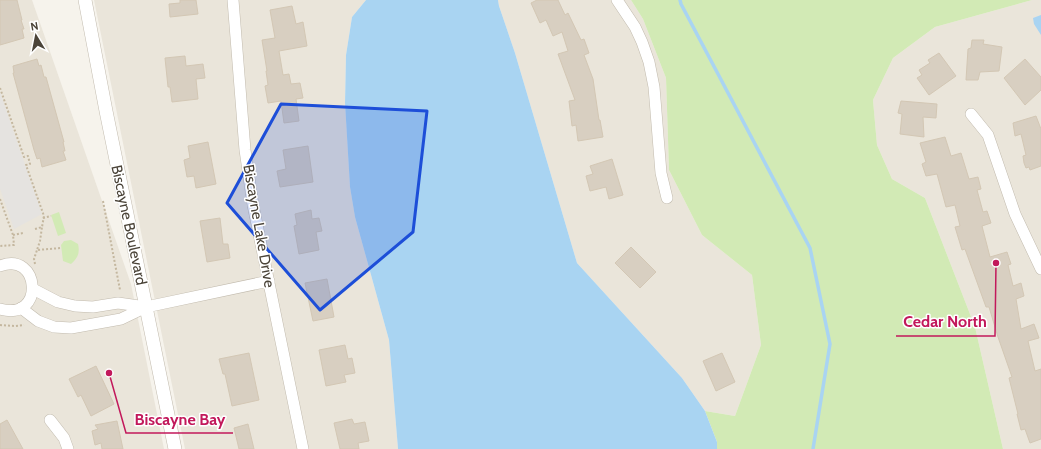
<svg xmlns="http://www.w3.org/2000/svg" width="1041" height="449" viewBox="0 0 1041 449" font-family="Cabin,sans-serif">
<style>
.residential{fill:#eae5da}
.green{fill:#d2eab5}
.parking{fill:#e5e3e0}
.water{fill:#a9d4f2}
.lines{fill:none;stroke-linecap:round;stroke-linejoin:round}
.stream{stroke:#a9d4f2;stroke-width:3.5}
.building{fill:#d8cfc1;stroke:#d3c7b4}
.minor-casing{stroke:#c2bbae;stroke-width:12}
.tertiary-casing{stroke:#c2bbae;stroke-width:14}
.path{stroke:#c4b79f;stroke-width:2;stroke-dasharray:2 2;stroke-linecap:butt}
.minor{stroke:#fff;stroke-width:11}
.tertiary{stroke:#fff;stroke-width:13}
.marked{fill:#1d4ed8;fill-opacity:0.2;stroke:#1d4ed8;stroke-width:3;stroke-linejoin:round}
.labels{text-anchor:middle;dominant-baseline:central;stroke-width:3;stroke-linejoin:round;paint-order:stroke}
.street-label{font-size:15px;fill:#4b4439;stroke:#fff}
.leader{fill:none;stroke:#c2185b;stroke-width:1.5}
.callout-dot{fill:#c2185b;stroke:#fff;stroke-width:1.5}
.callout-label{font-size:16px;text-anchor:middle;font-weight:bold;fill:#c2185b;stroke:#fff;stroke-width:3;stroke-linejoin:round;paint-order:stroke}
</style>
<rect width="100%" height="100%" fill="#f6f3ec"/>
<g class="residential">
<path d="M0,0H32L131,284L164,449H0Z"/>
<path d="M94,0H366L352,17L346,55L345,103L350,187L355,217L389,340L398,449H185Z"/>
<path d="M498,0H631L643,19L666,78L669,170L702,235L752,275L761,345L735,416L705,411L682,378L577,263L515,53L499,6Z"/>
<path d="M1032,0H1041V449H1003L975,327L925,198L892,179L877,145L873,100L893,58L935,27Z"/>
</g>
<g class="green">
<path d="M631,0H1032L935,27L893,58L873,100L877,145L892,179L925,198L975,327L1003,449H717V442L705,411L735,416L761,345L752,275L702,235L669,170L666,78L643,19Z"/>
<path d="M59,212L66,233L58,236L51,215Z"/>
<path d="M71,240L78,244C80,253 78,258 71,264L63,261L61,245L64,241Z"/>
</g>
<path class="parking" d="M0,92L42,214L14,229L0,189Z"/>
<g class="water">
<path d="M366,0H498L499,6L515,53L577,263L682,378L705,411L717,442V449H398L389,340L355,217L350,187L345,103L346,55L352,17Z"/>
<path d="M1041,15V35L1034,24L1033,18Z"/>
</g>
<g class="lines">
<path class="stream" d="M680,0L681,4L810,248L830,344L813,449"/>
</g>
<g class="building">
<path d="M0,0H17L22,20H21L24,29H22L24,38L0,45Z"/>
<path d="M180,0H196L198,14L170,17L169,4L180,3Z"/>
<path d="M537,0H558L565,15L568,13L581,40L584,39L589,53L584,55L593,79L599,120H600L603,137L578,141L576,125L572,126L569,101L575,100L558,54L568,51L562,32L553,36L546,20L540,23L531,3Z"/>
<path d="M292,6L296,24L303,22L307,46L279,51L283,75L289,74L291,84L300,83L303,98L296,99L299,121L284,123L281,101L268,103L265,86L268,85L266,71H267L262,40L275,38L270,10Z"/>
<path d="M972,40H984L983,44L1002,47L999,71L980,72L978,80H966L968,49L971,48Z"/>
<path d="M939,53L956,76L929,95L917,78L922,75L919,70L930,63L928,60Z"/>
<path d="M185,56L186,66L203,64L205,78L196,79L198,99L172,102L170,87H168L165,58Z"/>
<path d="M37,59L39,66L41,65L44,77H46L64,142H63L65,151H63L66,160L42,167L40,158L37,159L34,150L13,73H14L13,66Z"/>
<path d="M1025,59L1041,77V90L1025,105L1004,78Z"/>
<path d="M901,101L937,104L936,118L923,117L924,137L900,134L902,114L898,113Z"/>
<path d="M1036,116L1041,129V166L1030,170L1029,167L1026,168L1024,163L1023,156L1026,155L1021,134L1015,136L1013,123Z"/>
<path d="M945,137L951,156L961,153L969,179L978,177L981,189L977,190L983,212L987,211L991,223L982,226L990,257L1007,252L1011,264L1008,265L1013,286L1021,283L1024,296L1016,299L1021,329L1034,324L1039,338L1028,341L1035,371L1041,369V439L1030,443L1025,429L1021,430L1017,414H1018L1009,378L1012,377L998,337L989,307H986L965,249L962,250L955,227L960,226L955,205L946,207L937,174L926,176L922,164L926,162L920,143Z"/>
<path d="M208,142L216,184L196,188L194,176L187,177L184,160L190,158L188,146Z"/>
<path d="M308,146L313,182L280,187L277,171L286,169L283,150Z"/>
<path d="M612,159L623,195L609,199L606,187L590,191L586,176L593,174L590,166Z"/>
<path d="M311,210L312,219L319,218L322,231L316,232L319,250L299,254L294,226L297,225L295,214Z"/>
<path d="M220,218L223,244H228L230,258L207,262L200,221Z"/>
<path d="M631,247L656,272L640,288L615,263Z"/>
<path d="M327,279L334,317L313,321L305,283Z"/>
<path d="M345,345L348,359L352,358L355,373L344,375L346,382L326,386L319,350Z"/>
<path d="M249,353L259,400L232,406L225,374H223L219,359Z"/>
<path d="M722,353L735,382L716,391L703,361Z"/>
<path d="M96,366L114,404L91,416L81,395L78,397L69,379Z"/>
<path d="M352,419L354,424L365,422L369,441L358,443L359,449H340L334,423Z"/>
<path d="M7,420L23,449H0V424Z"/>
<path d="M117,421L123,449H102L101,443L95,445L92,431L98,429L95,425Z"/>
<path d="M248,424L254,449H239L234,428Z"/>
</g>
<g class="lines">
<defs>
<g id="minor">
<path d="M233,0L245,150L253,205L303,449"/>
<path d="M617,0L635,27L642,42L649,62L654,87L661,173L667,198"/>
<path d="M971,114L988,135L1015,214L1041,269"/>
<path d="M0,266C40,250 46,322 0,309"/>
<path d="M33,289L58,302L75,306L93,307L118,303L146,307"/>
<path d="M21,308L38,321L54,327L71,328L121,319L146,307L269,281"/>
<path d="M50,420L64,438L68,449"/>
</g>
<path id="tertiary" d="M85,0L106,111L175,449"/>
</defs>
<use href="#minor" class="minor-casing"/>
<use href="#tertiary" class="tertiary-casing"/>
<g class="path">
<path d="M0,88L24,157L28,156L30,164L26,165L44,216L42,227"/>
<path d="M0,199L13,235L14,245L0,246"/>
<path d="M103,201L120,290"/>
<path d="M43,218L51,216"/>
<path d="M35,229L42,227L40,241L37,250L61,248"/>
<path d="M13,235L23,233"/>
<path d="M35,264L34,259L37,250"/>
<path d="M0,325L15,326L24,325"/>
</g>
<use href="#minor" class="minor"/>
<use href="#tertiary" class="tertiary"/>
</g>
<path class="marked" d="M281,104L427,111L413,232L320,310L227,203Z"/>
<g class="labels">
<g class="street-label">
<text transform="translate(129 225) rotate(78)">Biscayne Boulevard</text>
<text transform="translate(259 226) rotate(80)">Biscayne Lake Drive</text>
</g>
</g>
<path class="leader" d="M996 263L995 336H896M109 373L126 433H233"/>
<g class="callout-dot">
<circle cx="996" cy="263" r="4"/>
<circle cx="109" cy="373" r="4"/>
</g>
<g class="callout-label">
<text x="945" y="327">Cedar North</text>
<text x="180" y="425">Biscayne Bay</text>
</g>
<g transform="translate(36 36) rotate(350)" stroke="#ffffff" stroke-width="3" paint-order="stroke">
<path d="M0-3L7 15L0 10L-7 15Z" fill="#4b4439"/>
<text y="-6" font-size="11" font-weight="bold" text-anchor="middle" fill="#4b4439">N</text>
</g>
</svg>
